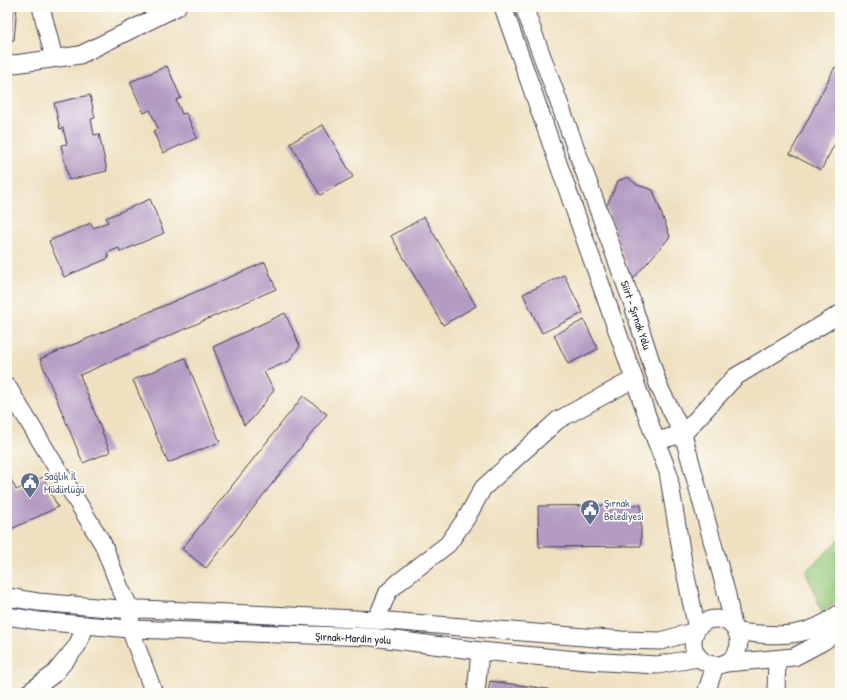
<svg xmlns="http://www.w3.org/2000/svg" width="847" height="700" viewBox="0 0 847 700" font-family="'Patrick Hand',sans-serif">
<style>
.green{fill:#92c677;stroke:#5a7459}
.building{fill:#b49bc3}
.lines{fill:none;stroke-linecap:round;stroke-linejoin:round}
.minor-casing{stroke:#413e4f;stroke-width:19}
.minor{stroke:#fff;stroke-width:17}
.labels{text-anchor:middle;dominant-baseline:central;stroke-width:3.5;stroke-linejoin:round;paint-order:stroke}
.street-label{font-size:11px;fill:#22223b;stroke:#fdfcf7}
.service-label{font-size:11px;fill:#4e5e75;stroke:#fdfcf7;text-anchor:start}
</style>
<rect width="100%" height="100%" fill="#fdfcf7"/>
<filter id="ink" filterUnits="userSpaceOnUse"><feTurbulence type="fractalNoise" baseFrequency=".025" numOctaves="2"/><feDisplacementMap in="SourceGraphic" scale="8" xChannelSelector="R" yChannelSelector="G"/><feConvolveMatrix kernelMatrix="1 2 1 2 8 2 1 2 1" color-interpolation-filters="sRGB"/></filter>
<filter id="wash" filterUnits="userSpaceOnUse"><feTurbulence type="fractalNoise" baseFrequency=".012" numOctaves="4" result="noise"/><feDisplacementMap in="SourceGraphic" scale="16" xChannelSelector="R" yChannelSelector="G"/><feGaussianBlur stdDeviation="0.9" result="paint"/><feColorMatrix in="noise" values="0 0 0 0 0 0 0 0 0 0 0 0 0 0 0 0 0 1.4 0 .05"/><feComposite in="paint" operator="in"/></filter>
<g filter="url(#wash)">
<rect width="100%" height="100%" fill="#efe0c0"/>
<path class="green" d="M840,539V598L822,613L806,571Z"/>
<g id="blocks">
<g class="building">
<path d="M7,7H17L14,40H7Z"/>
<path d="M167,66L181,98L176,100L182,114L186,113L197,138L163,153L153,131L158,129L150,110L144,113L130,82Z"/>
<path d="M835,67L840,70V134L821,170L790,154Z"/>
<path d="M90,95L95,118L91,119L94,135L99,134L107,171L69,180L61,145L67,144L63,128L60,129L54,103Z"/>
<path d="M323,125L353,177L320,195L290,143Z"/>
<path d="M628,177L637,185L653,190L670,237L632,280L606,207L618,181Z"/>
<path d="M150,199L164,233L120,252L119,248L107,253L109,258L64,277L49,241L91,223L93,228L108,222L106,218Z"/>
<path d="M424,217L476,306L443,325L391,236Z"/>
<path d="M265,262L276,289L80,375L110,452L83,463L40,359Z"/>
<path d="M564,275L583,313L542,333L523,294Z"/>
<path d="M285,313L300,346L289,361L264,372L274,390L252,419L244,425L213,347Z"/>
<path d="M584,320L598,349L568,364L554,335Z"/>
<path d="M185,358L220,442L168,463L133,380Z"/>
<path d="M303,396L327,414L206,568L182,549Z"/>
<path d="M7,471L16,490L43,477L58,507L7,531Z"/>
<path d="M641,505V546L539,547L538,506Z"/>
<path d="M490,681L548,689V693H488Z"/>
<path d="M265,688L267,693H252Z"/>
<path d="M567,690L595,692V693H567Z"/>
</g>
</g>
</g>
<g filter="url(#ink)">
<use href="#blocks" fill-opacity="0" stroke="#413e4f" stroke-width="1"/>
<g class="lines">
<defs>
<g id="minor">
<path d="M41,7L54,58"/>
<path d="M503,7L656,441L668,472L683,562L697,629"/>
<path d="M524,7L632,302L659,387L683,434L727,595L733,627"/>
<path d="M7,65L80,55L177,7"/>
<path d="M7,386L103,544L120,588L131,610L130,629L154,693"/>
<path d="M656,441L683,434L735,377L840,314"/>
<path d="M7,597L38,602L131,610L142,609L376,620L621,640L661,641L695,631"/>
<path d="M7,616L39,621L130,629L372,637L480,651L588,661L657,665L698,658"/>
<circle cx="716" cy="642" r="23"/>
<path d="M376,620L388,592L399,582L448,544L467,517L483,488L558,420L634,379"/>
<path d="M737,632C777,636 806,640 840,613"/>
<path d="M726,663L794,657L824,641L840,630"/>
<path d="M28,693L54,674L77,646L86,625"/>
<path d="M476,693L480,651"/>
<path d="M706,693L715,666"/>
<path d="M776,693L777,659"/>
</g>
</defs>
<use href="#minor" class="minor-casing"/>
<use href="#minor" class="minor"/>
</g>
</g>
<defs>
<symbol id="civic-pin" viewBox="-11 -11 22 30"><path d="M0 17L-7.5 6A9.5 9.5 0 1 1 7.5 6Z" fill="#5c6f8a" stroke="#fdfcf7"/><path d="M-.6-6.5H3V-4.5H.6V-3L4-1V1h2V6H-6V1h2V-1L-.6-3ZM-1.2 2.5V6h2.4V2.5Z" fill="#fff"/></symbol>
</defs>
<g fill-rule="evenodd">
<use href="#civic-pin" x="19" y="471" width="22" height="30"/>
<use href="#civic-pin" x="579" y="498" width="22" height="30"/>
</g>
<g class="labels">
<g class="street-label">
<text transform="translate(636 315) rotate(71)">Siirt - Şırnak Yolu</text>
<text transform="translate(353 638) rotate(3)">Şırnak-Mardin yolu</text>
</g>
<g class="service-label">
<text x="44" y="476">Sağlık İl<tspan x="44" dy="13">Müdürlüğü</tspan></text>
<text x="604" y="503">Şırnak<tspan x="604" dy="13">Belediyesi</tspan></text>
</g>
</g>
<rect width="847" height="700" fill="none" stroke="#fdfcf7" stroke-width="24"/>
</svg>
